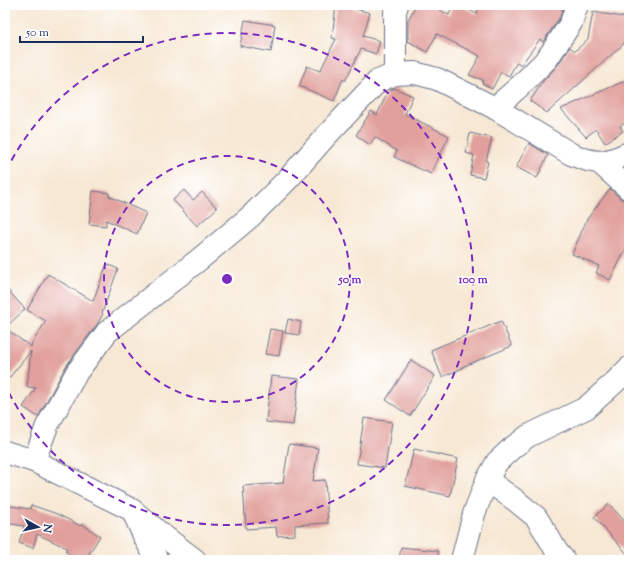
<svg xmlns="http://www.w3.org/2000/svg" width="634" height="565" viewBox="0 0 634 565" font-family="'Sorts Mill Goudy',serif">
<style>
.building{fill:#e1a09c}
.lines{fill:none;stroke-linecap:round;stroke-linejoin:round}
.minor-casing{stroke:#687087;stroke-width:24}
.minor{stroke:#fff;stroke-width:22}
.ring{fill:none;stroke:#7b2cbf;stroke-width:2;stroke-dasharray:7 5}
.centre{fill:#7b2cbf;stroke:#fff;stroke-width:2}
.ring-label{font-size:12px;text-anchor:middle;font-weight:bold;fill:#7b2cbf;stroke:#fff;stroke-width:3;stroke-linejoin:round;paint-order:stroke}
</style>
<rect width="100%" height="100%" fill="#fff"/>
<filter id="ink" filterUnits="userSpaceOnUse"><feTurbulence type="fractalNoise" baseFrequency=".025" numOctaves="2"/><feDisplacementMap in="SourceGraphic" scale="8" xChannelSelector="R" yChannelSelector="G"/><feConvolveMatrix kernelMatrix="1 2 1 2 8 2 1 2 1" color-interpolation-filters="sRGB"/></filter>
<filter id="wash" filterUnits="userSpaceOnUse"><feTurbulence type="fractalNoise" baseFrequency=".012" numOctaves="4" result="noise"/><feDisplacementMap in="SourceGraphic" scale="16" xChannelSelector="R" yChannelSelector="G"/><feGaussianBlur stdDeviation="0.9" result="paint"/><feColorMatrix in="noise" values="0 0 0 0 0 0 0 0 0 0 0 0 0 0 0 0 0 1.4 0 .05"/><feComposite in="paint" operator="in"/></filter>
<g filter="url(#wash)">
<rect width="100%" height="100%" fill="#f7e8d4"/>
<g id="blocks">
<g class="building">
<path d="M336,5H342L370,13L363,36L380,41L376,54L361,49L345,81L343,79L334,101L299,86L307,66L320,71L336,39L332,38Z"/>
<path d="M416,5H431L449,15L453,5H459L477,14L479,5H564L560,17L543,42L540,39L521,65L517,62L509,76L501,72L492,89L482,83L483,80L469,75L480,56L437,34L427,52L408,41V20Z"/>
<path d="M593,12L629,18V39L547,113L530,101L544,80L557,66L570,47L575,51L588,39Z"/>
<path d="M245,20L275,25L271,52L240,46Z"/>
<path d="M629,79V121L620,126L623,131L605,143L596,129L586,137L561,109Z"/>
<path d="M394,88L413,96L405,114L449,136L431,174L394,157L397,151L375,137L370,145L356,135L371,111L377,115L388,91Z"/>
<path d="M470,133L492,138L486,161L488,162L484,178L470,175L474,155L466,153Z"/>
<path d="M529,143L548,155L537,178L516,167Z"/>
<path d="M610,189L621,199L626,201H629V243L610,280L596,273L599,266L572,254L587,219Z"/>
<path d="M184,190L193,200L202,192L217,208L197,226L173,200Z"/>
<path d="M93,191L109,193V196L146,213L137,234L106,220V226L89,224Z"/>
<path d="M107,264L118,269L102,313L103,314L98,323L66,366L38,417L23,407L36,388L27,387L31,351L5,383V287L25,309L5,328L31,347L32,343L46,321L27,310L48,274L93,301Z"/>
<path d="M288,319L301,322L299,335L285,333Z"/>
<path d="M501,321L512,346L462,367L463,368L442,377L431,350Z"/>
<path d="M270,329L283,331L279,356L265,354Z"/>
<path d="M411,360L435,376L410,416L386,400Z"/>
<path d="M271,376L299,379L293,425L266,422Z"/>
<path d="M364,418L392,422L385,468L357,464Z"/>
<path d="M289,444L318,448L313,481L325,480L328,523L295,525V535L277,536L276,527L246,529L243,486L283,483Z"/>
<path d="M414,449L458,459L450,496L405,486Z"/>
<path d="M609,504L629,526V556L594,517Z"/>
<path d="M5,505L30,509L31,505L57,514L81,526L82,524L100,536L85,560H79L65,551L67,548L37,534L33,548L19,543L24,526L5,523Z"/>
<path d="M401,547L438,551V560H399Z"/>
</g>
</g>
</g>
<g filter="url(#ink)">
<use href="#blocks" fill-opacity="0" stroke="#687087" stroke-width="1"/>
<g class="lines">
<defs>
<g id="minor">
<path d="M395,74V12L397,5"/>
<path d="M495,108L520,86L547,59L571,23L577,5"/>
<path d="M599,162L629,189"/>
<path d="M5,452L34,461L132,510L161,534L195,560"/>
<path d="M34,461L47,426L77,372L107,332L201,258L251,216L288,179L325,137L378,81L395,74L415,73L437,79L495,108L571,154C596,165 605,164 629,153"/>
<path d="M487,480L515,500L536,517L546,533L557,552L564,560"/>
<path d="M135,516L145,538L157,560"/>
<path d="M462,560L474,514L487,480L497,462L512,448L528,436L586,408L615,382L629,368"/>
</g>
</defs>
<use href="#minor" class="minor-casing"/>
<use href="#minor" class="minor"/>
</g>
</g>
<g class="ring">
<circle cx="227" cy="279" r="123"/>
<path d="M6 171A246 246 0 1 1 6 387"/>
</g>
<circle cx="227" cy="279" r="6" class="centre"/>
<g class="ring-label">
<text x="350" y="283">50 m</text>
<text x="473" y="283">100 m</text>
</g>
<rect width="634" height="565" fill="none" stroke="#fff" stroke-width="20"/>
<g transform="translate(38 527) rotate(98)" stroke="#ffffff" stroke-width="3" paint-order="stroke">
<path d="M0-3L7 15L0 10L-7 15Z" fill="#1b2f5e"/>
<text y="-6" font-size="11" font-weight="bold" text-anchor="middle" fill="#1b2f5e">N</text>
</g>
<path d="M20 36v6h123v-6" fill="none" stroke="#1b2f5e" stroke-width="2"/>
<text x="26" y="36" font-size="12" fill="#1b2f5e" stroke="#ffffff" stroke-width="3" paint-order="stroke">50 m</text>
</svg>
